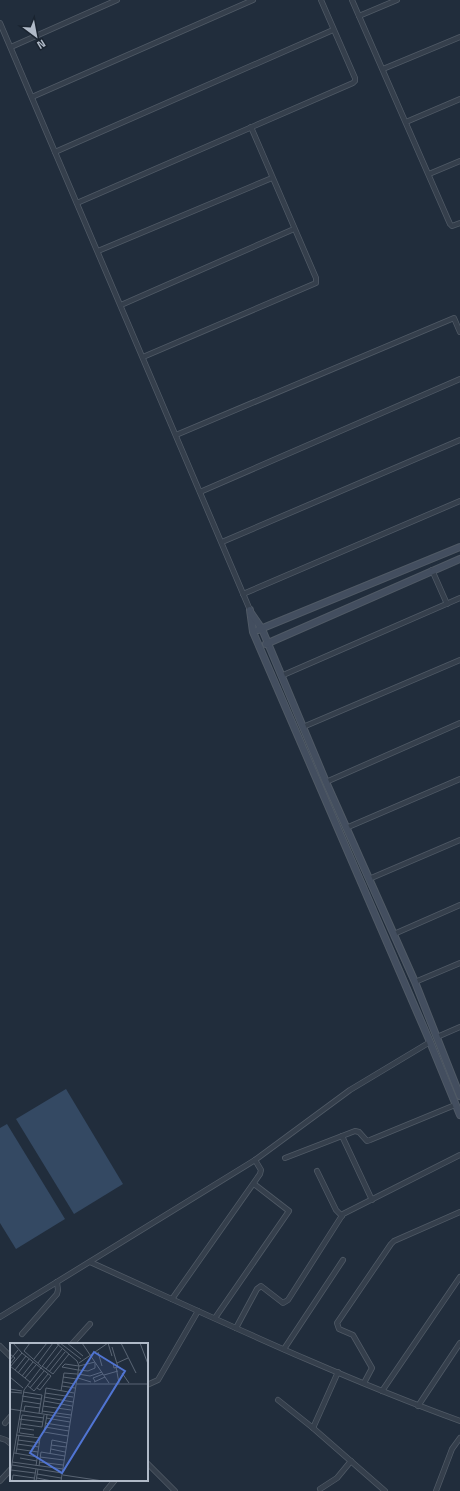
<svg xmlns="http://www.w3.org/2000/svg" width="460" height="1491" viewBox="0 0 460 1491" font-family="'Titillium Web',sans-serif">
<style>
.water{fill:#344963}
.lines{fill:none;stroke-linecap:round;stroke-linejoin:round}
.street-casing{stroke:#505a66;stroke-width:6}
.secondary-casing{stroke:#505a66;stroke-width:8}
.street{stroke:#353f4c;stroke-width:4.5}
.secondary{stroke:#434e5f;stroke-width:6}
.inset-road{fill:none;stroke:#5a6574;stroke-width:1}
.view{fill:#5074d2;fill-opacity:0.15;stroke:#5074d2;stroke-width:2}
.inset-edge{fill:none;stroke:#b0bac8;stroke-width:2}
</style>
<rect width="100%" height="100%" fill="#212d3c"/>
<g class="water">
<path d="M66,1089L123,1184L74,1214L16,1119Z"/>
<path d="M7,1124L65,1219L16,1249L0,1223V1128Z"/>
</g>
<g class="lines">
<defs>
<g id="street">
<path d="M352,0L450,224L452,226L460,223"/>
<path d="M359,16L397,0"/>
<path d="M0,23L250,610"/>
<path d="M11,47L117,0"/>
<path d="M383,69L460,37"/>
<path d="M32,97L253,0"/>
<path d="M406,122L460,99"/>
<path d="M55,152L333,30"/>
<path d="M429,174L460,161"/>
<path d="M77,203L353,83L355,81V78L321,0"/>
<path d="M98,251L272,178"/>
<path d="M121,305L294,229"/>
<path d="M143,357L316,283V278L251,127"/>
<path d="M176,435L454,318L460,332"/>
<path d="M200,492L460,379"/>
<path d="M222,542L460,440"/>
<path d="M432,570L447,604"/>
<path d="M243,594L460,501"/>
<path d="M281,676L460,598"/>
<path d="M303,727L460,660"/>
<path d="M326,782L460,723"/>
<path d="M346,828L460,779"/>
<path d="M369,879L460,840"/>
<path d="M394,934L460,905"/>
<path d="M415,982L460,963"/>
<path d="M437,1037L460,1027"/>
<path d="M342,1136L372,1200"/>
<path d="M285,1158L355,1131L359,1132L367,1141L370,1140L455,1105"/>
<path d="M317,1171L336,1210L342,1216"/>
<path d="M90,1262C212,1317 334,1375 460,1421"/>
<path d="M172,1299L260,1174L261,1170L255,1160"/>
<path d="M0,1317L255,1160L350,1090L430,1042"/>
<path d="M215,1318L289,1211L254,1184"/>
<path d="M236,1328L257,1289L261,1286L283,1303L288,1300L343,1214L460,1155"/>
<path d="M22,1334L57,1294L58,1290L57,1282"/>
<path d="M72,1344L90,1324"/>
<path d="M0,1346L11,1357"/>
<path d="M284,1349L343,1260"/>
<path d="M364,1383L372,1368L353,1335L339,1329L337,1323L391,1244L394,1241L460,1212"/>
<path d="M147,1385L158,1380L198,1311"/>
<path d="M382,1391L460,1277"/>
<path d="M278,1400L313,1428L385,1491"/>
<path d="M418,1406L460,1343"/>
<path d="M5,1423L11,1416"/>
<path d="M313,1428L338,1372"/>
<path d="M0,1438L6,1440L11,1444"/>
<path d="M147,1463L175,1491"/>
<path d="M0,1481L11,1469"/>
<path d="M320,1489L337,1478L351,1461"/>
<path d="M106,1491L115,1480"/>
<path d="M436,1491L452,1449L460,1438"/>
</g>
<g id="secondary">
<path d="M250,610L253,632L430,1042L460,1115"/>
<path d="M251,613L262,629L326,782L415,982L460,1096"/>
<path d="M258,630L460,547"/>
<path d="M266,644L460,559"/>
</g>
</defs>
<use href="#street" class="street-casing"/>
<use href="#secondary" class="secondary-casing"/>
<use href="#street" class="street"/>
<use href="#secondary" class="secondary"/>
</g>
<g transform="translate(10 1343)">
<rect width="138" height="138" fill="#212d3c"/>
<path class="inset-road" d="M3,0L12,10M20,0L14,8L31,23M46,0L67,18L69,23L51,138M50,0L71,16M57,0L73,13M72,0L99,40M98,0L102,13M111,0L126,30M130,0L138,21M102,4L108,24L104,25L103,20M88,9L92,23M0,11L5,15L0,21M24,16L37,0M0,17L8,7M28,20L43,0M69,20L98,0M107,20L118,15M0,23L20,39M32,23L43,31L59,11M69,23L85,19M0,24L12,10L41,33L30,47L27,45M106,24L109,40M36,26L52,6M5,27L16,13M68,27L52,24L55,21L69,23M69,27L78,28L85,25V20M39,29L55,9M8,30L19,16M112,30L119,40M68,31L80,33L92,29M94,32L108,28M12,33L23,19M0,34L13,45M53,34L67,36M15,35L26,22M68,35L81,39M85,38L83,35L93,31M53,39L65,41M84,39L95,34M67,41H138M17,42L24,48L38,31M52,43L65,45M20,45L34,28M0,46L12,48M51,48L54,30L67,31M0,49L12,50M13,49L32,52L29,70M35,50L63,54M12,53L31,56M34,54L63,59M12,58L31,61M34,58L62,63M33,63L61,67M0,66L60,75M14,68L15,63L30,65M32,68L61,72M32,70L36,45L64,50M12,72L34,75M37,72L34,89L58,93M36,75L60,79M9,76L33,79M35,80L60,84M11,81L32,84L34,72M35,84L59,88M10,85L24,87M9,90L12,72M10,90L24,92M6,92L30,95L26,123M8,97L30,100M7,101L29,104M41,102L56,104M7,106L28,109M41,106L55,109M4,110L28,114M6,110L9,92M40,111L42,97L57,100M30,114L54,117M10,115L27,118M2,119L53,126M29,119L53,122M2,122L52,130M29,123L31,109L55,113M1,127L25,130M27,131L51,135M53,132L93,138M0,133L14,47L50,0M27,135L42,138M2,138L3,132L24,135M24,138L26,126M26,138L28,126"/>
<path class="view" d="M84,9L115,28L52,130L20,110Z"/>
<rect width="138" height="138" class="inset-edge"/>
</g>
<g transform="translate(36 36) rotate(148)" stroke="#1a2430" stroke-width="3" paint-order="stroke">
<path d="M0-3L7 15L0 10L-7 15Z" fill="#b0bac8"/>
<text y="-6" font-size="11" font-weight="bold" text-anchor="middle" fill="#b0bac8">N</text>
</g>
</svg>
